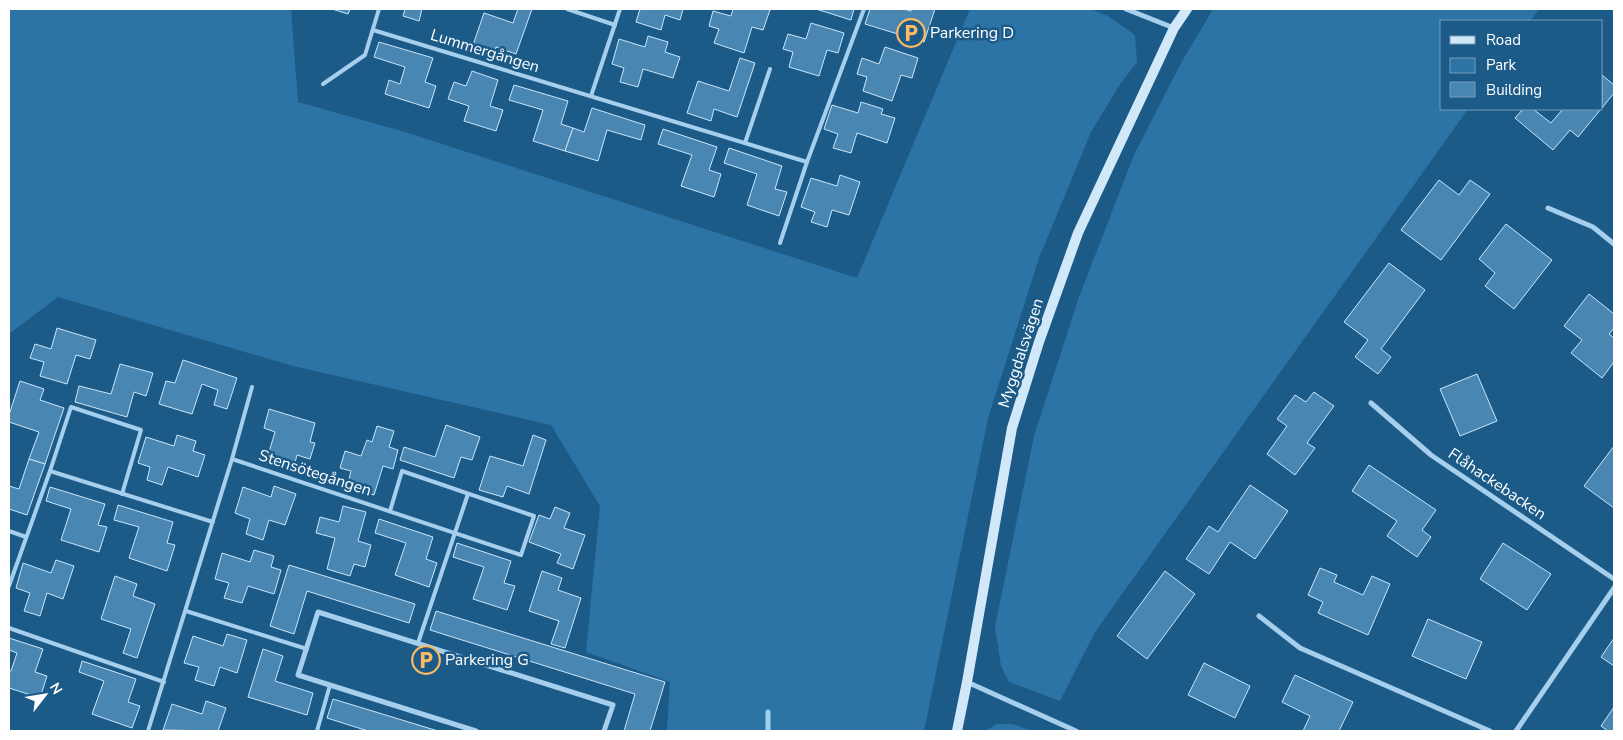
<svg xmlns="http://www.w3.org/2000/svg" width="1623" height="740" viewBox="0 0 1623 740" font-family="'Nunito Sans',sans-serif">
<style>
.green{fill:#2c74a5}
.building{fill:#4987b2;stroke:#cae6f9}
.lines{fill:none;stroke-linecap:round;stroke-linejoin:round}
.lane{stroke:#a5cfec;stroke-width:4}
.street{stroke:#a5cfec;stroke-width:5}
.secondary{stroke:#d1e8f9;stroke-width:10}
.labels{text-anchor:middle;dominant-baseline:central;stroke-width:5;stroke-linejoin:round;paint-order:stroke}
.poi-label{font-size:16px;fill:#fff;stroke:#1c5b88;text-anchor:start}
.street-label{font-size:16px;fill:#fff;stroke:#1c5b88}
</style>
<rect width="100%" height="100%" fill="#1c5b88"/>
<g class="green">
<path d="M9,9H291L298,102L405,132L857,278L970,9H1090L1108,16L1135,35L1137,62L1119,86L1091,132L1039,258L988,418L924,731H667L670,682L586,652L600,506L551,425L293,366L58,297L9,334Z"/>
<path d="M1213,9H1539L1530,21H1442V109H1468L1095,632L1060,701L1009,682L1001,666L995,627L1034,436L1079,297L1134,155L1181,63Z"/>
<path d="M997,724H1012L1032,731H985Z"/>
</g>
<g class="building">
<path d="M332,9H350L348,14Z"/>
<path d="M405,9H422L419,21L403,16Z"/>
<path d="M518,9H532L516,54L496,47L493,56L472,48L484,13L513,23Z"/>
<path d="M640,9H683L680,20L665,15L661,30L636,22Z"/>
<path d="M733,9H765L770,10L763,30L752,27L744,53L714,43L719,29L709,26L713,11L731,16Z"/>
<path d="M816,9H854L851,20Z"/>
<path d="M870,9H904L911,11V9H935L924,42L865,24Z"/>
<path d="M811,23L844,33L838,53L827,50L819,76L789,67L793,52L783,49L788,34L806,39Z"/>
<path d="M648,36L668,42L665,52L680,57L673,78L643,69L638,87L620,82L624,68L612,64L619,39L645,47Z"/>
<path d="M379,42L433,58L425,82L436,86L429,108L385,94L389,80L400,84L405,67L374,57Z"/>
<path d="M885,47L918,58L912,78L901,75L892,101L863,91L867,77L857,74L862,58L879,64Z"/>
<path d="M740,58L755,63L737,117L714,109L711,121L687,113L698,81L729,91Z"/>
<path d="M472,71L498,80L490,106L503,110L496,131L464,121L469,106L448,99L454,82L466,86Z"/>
<path d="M1602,75L1614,85V93L1602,108Z"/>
<path d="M514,85L568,101L561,124L573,128L565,151L533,141L543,110L509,100Z"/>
<path d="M861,102L883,109L881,114L895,118L887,143L857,133L851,153L833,148L838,134L824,129L832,105L858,113Z"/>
<path d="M592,108L645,125L641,140L607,130L598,161L565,151L573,128L584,132Z"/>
<path d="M1523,109H1533L1551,123L1563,109H1601L1578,137L1570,130L1553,150L1515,118Z"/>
<path d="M663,129L717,147L709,170L721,174L714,197L681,186L692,155L658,144Z"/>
<path d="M729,148L782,166L775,189L787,192L779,216L747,205L757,174L724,163Z"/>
<path d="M840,175L860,182L849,215L832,210L827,227L811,222L815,212L801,207L811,178L837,186Z"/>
<path d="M1439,180L1459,195L1470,180L1490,194L1441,260L1401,230Z"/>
<path d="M1506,224L1552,260L1514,309L1485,286L1495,273L1479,259Z"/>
<path d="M1389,263L1425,290L1381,349L1391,357L1378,374L1355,357L1368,340L1344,322Z"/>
<path d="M1589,294L1614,314V328L1609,334L1614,338V362L1602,378L1571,353L1582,340L1564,326Z"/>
<path d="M57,328L96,340L90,359L76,355L67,384L40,376L44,362L30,358L35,344L51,349Z"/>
<path d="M183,360L237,378L227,409L214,405L218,390L202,384L192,414L159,404L166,381L175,383Z"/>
<path d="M120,364L153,373L146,396L134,392L127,417L75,402L79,386L111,394Z"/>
<path d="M1477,374L1497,421L1460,436L1440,389Z"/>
<path d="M20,381L44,389L40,400L64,408L45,464L29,459L39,432L9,422V415Z"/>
<path d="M1314,392L1334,406L1307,443L1315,448L1295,475L1267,454L1287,426L1277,419L1295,395L1306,402Z"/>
<path d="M269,409L315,423L310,442L315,443L310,459L297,455L293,470L266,462L275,432L264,428Z"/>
<path d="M446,425L480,437L472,460L461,457L454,478L400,460L404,447L435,457Z"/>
<path d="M377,426L394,431L389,447L398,450L393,469L383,466L374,495L347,487L351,471L340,468L345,451L361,456L367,440L372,442Z"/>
<path d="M177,435L196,441L193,451L205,455L198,477L168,467L162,485L147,480L150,467L138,463L146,437L174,446Z"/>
<path d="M533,435L546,440L529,494L507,486L503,497L479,490L490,456L523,466Z"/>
<path d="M1614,446V508L1584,486Z"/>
<path d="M29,459L45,464L27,515L9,509V486L19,489Z"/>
<path d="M1369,465L1436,510L1422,530L1431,537L1417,557L1387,536L1397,521L1352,491Z"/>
<path d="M1250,485L1288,511L1255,559L1230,542L1209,574L1186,559L1209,526L1218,532Z"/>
<path d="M274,486L296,494L285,525L269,520L263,540L246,534L250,519L235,513L243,487L271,497Z"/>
<path d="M50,487L105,504L98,525L107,527L99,552L61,540L71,509L46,501Z"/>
<path d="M118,505L173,522L167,543L175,545L167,571L129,558L139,527L114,520Z"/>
<path d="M343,506L366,512L358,541L371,545L365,567L354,564L350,576L327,569L335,538L316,533L320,517L339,522Z"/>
<path d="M555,507L570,513L564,528L585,535L573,569L557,563L561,554L529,542L539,515L550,519Z"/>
<path d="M379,519L433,537L426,559L437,563L429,587L395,575L406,543L375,533Z"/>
<path d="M457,543L511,561L504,583L515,586L507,610L473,599L484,567L453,557Z"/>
<path d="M1503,543L1551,574L1527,610L1480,579Z"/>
<path d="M254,550L274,556L271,567L281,570L274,594L248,586L242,603L224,598L229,583L215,579L222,553L250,562Z"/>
<path d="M56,560L74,566L63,599L47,593L40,616L24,611L30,593L16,588L23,563L51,573Z"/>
<path d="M289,565L415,604L409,623L307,591L294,634L270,626Z"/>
<path d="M1320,568L1337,575L1334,582L1363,595L1372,576L1390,584L1368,635L1318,613L1323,602L1308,595Z"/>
<path d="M542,571L562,578L558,590L581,598L565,648L551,644L559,621L529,611Z"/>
<path d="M1165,571L1195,594L1147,659L1117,636Z"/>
<path d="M115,576L137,584L133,596L155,604L137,658L123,653L131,629L101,619Z"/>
<path d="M436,611L665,682L650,731H624L635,694L430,630Z"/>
<path d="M1428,619L1482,642L1466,679L1412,656Z"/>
<path d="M227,634L247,640L237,673L220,667L214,686L195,680L199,667L184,663L193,636L223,646Z"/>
<path d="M9,638L43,649L35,672L47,676L40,698L9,688V671H11L17,653L9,650Z"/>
<path d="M1614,638V666L1601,657Z"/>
<path d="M263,649L283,656L275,681L313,693L307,715L248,697Z"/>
<path d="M82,661L136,679L128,702L140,706L132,728L92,714L104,681L79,672Z"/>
<path d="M1204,663L1250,686L1235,718L1188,695Z"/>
<path d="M1295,675L1353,702L1339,731H1303L1310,716L1282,702Z"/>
<path d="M333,699L438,731H368L327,718Z"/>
<path d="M206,701L226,708L218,731L163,730L172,704L202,714Z"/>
<path d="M1614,707V731H1608L1601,726Z"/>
</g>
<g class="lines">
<g class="lane">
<path d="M567,9L615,25"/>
<path d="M373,30L807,162L864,9"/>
<path d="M323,84L365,55L379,9"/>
<path d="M591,96L620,9"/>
<path d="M745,143L770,69"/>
<path d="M780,243L807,162"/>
<path d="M232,459C329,491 425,523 521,555L534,516L402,471L390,511"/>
<path d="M50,471L71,407L141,430L122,494"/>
<path d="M9,531L26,537"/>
<path d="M9,586L50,471L213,522"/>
<path d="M186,611L307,649"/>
<path d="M9,628L164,682"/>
<path d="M418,643L468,494"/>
<path d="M148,731L232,459L252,387"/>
<path d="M317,731L330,685"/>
</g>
<g class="street">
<path d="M1126,9L1174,28"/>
<path d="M1548,208L1593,227L1614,244"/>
<path d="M1371,403L1431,455L1614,579"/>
<path d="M1259,616L1300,648L1490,731"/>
<path d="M967,682L1076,731"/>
<path d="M476,731L298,675L318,612L613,705L604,731"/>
<path d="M768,731V712"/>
<path d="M1516,731L1614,588"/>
</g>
<path class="secondary" d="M957,731L967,682L1012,428L1039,342L1078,233L1174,28L1187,9"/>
</g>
<defs>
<symbol id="parking-ring" viewBox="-11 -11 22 22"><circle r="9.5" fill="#1c5b88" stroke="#fcba62" stroke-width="1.5"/><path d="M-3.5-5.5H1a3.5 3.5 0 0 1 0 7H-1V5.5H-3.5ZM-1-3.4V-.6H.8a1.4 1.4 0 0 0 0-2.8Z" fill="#fcba62"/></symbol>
</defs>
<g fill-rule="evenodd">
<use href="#parking-ring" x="895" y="17" width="32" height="32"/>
<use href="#parking-ring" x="410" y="644" width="32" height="32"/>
</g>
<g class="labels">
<g class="poi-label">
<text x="930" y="33">Parkering D</text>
<text x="445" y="660">Parkering G</text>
</g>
<g class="street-label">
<text transform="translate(485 51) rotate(17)">Lummergången</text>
<text transform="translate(1021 353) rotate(-72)">Myggdalsvägen</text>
<text transform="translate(315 473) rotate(18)">Stensötegången</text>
<text transform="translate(1497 484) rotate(34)">Flåhackebacken</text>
</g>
</g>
<rect width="1623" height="740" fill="none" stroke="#ffffff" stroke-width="20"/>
<rect x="1440" y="20" width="162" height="90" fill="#1c5b88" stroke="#779db8"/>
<rect x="1450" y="36" width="25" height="8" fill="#d1e8f9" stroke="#779db8"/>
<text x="1486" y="45" font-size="15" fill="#ffffff">Road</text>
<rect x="1450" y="58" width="25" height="15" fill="#2c74a5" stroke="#779db8"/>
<text x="1486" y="70" font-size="15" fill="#ffffff">Park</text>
<rect x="1450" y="82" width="25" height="15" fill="#4987b2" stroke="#779db8"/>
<text x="1486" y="95" font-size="15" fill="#ffffff">Building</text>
<g transform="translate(45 695) rotate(59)" stroke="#1c5b88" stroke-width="4" paint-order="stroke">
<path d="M0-4L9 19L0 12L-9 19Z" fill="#ffffff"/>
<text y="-8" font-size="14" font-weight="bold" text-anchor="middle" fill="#ffffff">N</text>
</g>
</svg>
